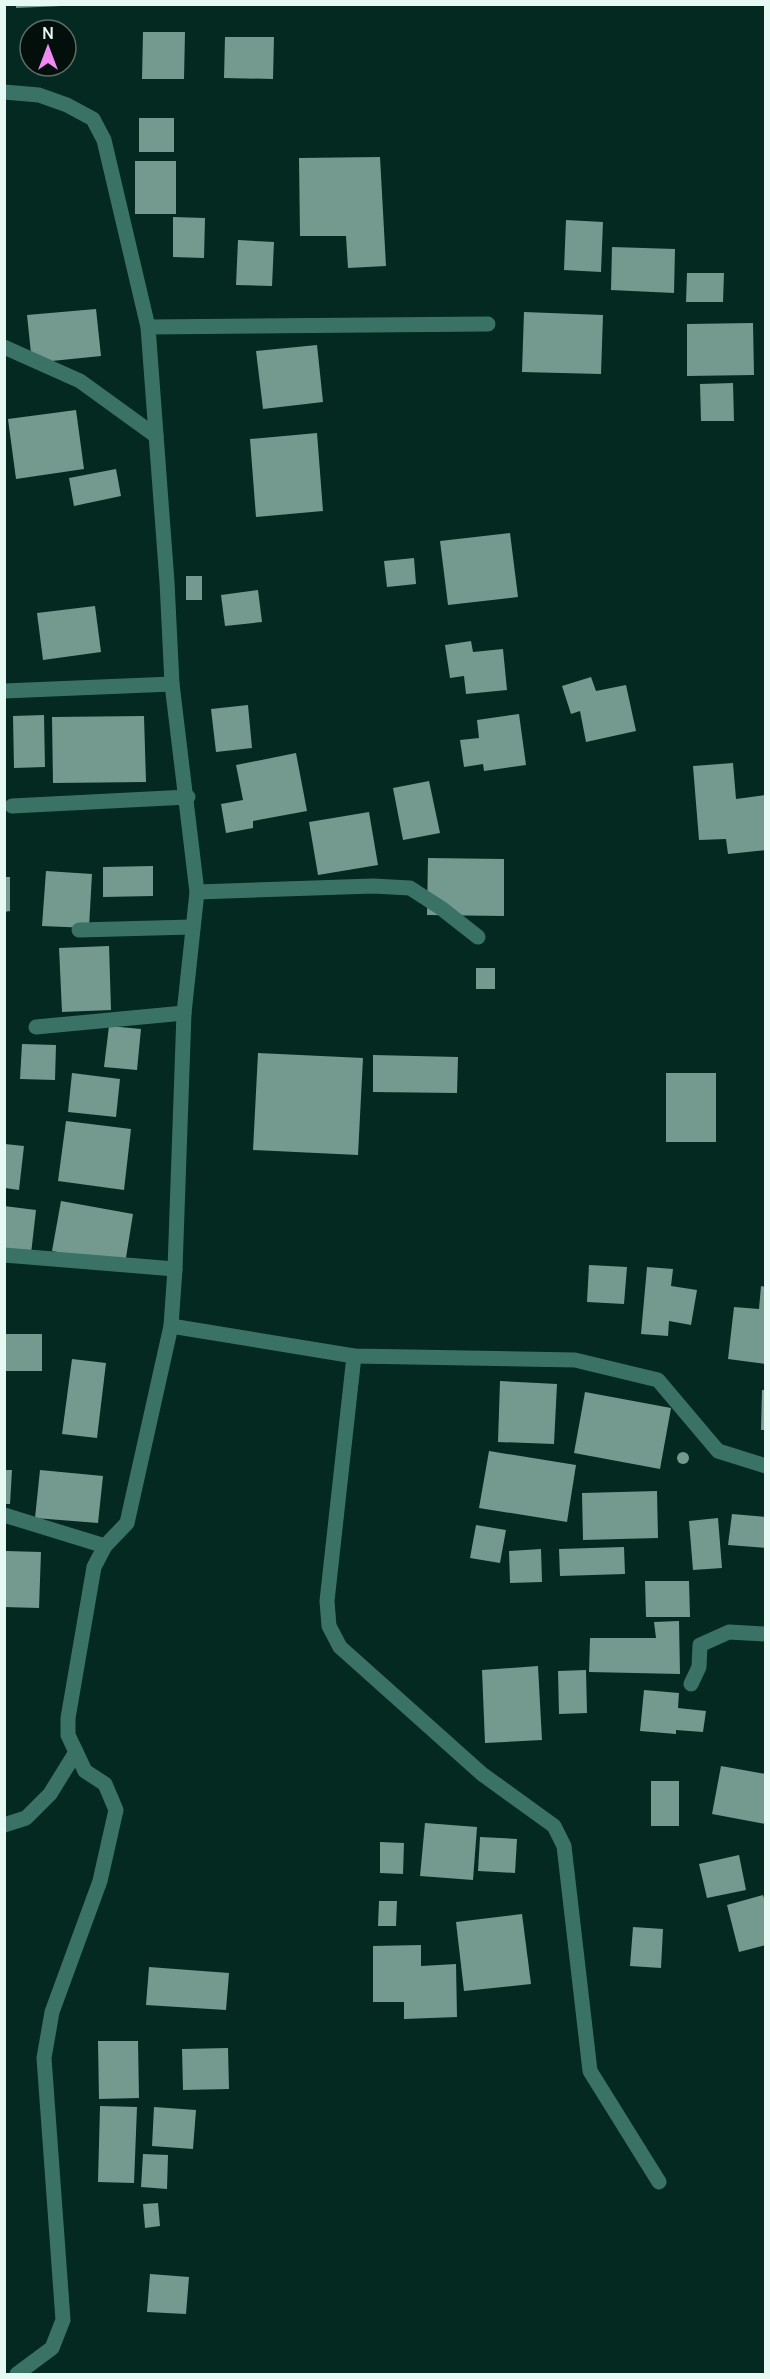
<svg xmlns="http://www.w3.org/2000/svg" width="770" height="2379" viewBox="0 0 770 2379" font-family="Manrope,sans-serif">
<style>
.building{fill:#749a8f}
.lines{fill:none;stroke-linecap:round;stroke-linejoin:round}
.service{stroke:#3a7365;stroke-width:15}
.minor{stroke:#3a7365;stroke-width:15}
</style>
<rect width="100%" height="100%" fill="#032921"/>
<g class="building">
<path d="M16,4H61V6L16,8Z"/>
<path d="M143,32H185L184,79H142Z"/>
<path d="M225,37H274L273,79L224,78Z"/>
<rect x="139" y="118" width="35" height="34"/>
<path d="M380,157L386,266L348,268L346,236H300L299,158Z"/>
<rect x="135" y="161" width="41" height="53"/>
<path d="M173,217L205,218L204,258L173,257Z"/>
<path d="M566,220L603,222L601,272L564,270Z"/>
<path d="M238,240L274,242L272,286L236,285Z"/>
<path d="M612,247L675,249L674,293L611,290Z"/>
<path d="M687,273H724L723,302H686Z"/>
<path d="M96,309L101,356L32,363L27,315Z"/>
<path d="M524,312L603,315L601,374L522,372Z"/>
<path d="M753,323L754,375L687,376V324Z"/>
<path d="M317,345L323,402L263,409L256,351Z"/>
<path d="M733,383L734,421H701L700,384Z"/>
<path d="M76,410L84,469L16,479L8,419Z"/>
<path d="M317,433L323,511L256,517L250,439Z"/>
<path d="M116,469L121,496L74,506L69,478Z"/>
<path d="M510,533L518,597L448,605L440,541Z"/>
<path d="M414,558L416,584L387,587L384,561Z"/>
<rect x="186" y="576" width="16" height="24"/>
<path d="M258,590L262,622L225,626L221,595Z"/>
<path d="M95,606L101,652L43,660L37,613Z"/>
<path d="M471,641L473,652L503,649L507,690L466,694L464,676L450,678L445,645Z"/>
<path d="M591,677L596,691L626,685L636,731L586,742L580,711L571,714L562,686Z"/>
<path d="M248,705L252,748L216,752L211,709Z"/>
<path d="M519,714L526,765L484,771L483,764L464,767L460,740L479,738L477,720Z"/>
<path d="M44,715L45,767L14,768L13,716Z"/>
<path d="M144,716L146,782L53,783L52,717Z"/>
<path d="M296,753L307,811L253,821V828L226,833L221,804L243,800L236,765Z"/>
<path d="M733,763L736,799L766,795V850L728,854L726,839L699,840L693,766Z"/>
<path d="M429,781L440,833L403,840L393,788Z"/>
<path d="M369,812L378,865L318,875L309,822Z"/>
<path d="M428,858L504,859V916L427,915Z"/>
<path d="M153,866V896L103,897V867Z"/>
<path d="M46,871L92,874L89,928L42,926Z"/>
<path d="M4,877H10V911L4,912Z"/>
<path d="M109,946L111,1010L62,1012L59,948Z"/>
<rect x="476" y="968" width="19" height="21"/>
<path d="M109,1026L141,1029L137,1070L104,1067Z"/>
<path d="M22,1044L56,1045L55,1080L20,1079Z"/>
<path d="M258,1053L363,1058L358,1155L253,1150Z"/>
<path d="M373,1055L458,1057L457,1093L373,1092Z"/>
<path d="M72,1073L120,1079L116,1117L68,1112Z"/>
<rect x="666" y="1073" width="50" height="69"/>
<path d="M66,1121L131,1129L124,1190L58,1181Z"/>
<path d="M5,1144L24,1146L19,1190L5,1188Z"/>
<path d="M61,1201L133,1214L125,1264L52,1251Z"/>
<path d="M4,1206L36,1210L31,1254L4,1251Z"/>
<path d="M589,1265L627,1267L624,1304L587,1302Z"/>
<path d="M647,1267L673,1269L671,1286L697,1290L691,1325L669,1321L668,1336L641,1334Z"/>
<path d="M761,1286L766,1287V1364L728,1359L734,1307L759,1309Z"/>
<rect x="5" y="1334" width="37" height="37"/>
<path d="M72,1359L106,1363L97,1438L62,1434Z"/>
<path d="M500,1381L557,1384L554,1444L498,1442Z"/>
<path d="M762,1390H766V1430H761Z"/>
<path d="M585,1392L671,1408L660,1469L574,1453Z"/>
<path d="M489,1451L576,1465L567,1522L479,1508Z"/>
<circle cx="683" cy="1458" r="6"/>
<path d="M4,1470H12L10,1504H4Z"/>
<path d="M40,1470L103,1476L98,1523L35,1518Z"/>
<path d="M657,1491L658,1538L583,1540L582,1493Z"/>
<path d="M732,1514L766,1517V1548L728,1545Z"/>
<path d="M718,1518L722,1568L693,1570L689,1521Z"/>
<path d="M476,1525L506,1530L500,1563L470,1558Z"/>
<path d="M624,1547L625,1574L560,1576L559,1549Z"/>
<path d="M541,1549L542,1582L510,1583L509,1551Z"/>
<path d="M6,1551L41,1552L39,1608L4,1607Z"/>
<path d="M645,1581H689L690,1617H646Z"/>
<path d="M679,1621L680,1674L589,1672L590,1638H656L654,1622Z"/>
<path d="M538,1666L542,1740L485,1743L482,1670Z"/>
<path d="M586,1670L587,1713L559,1714L558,1671Z"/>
<path d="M644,1690L679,1693L678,1708L706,1711L703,1732L676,1730V1734L640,1731Z"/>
<path d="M721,1766L766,1774V1824L712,1814Z"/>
<rect x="651" y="1781" width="28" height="45"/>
<path d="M425,1823L477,1827L473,1880L420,1876Z"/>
<path d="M480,1837L517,1839L515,1873L478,1871Z"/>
<path d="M380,1842L404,1843L403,1874L380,1873Z"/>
<path d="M739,1855L746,1890L707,1898L699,1864Z"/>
<path d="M763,1895L766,1905V1945L739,1952L727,1905Z"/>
<path d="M379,1901H397L396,1926H378Z"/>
<path d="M522,1914L531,1984L464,1991L456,1922Z"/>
<path d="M633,1927L663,1929L661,1968L630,1966Z"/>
<path d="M421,1945V1966L456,1964L457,2017L404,2019V2002H373V1946Z"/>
<path d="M149,1967L229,1973L226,2010L146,2005Z"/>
<path d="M98,2041H138L139,2098L99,2099Z"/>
<path d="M228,2048L229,2089L183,2090L182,2049Z"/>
<path d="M100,2106L137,2107L134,2183L98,2182Z"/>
<path d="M154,2107L196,2110L193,2149L152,2146Z"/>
<path d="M143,2154L168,2155L167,2189L141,2187Z"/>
<path d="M158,2203L160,2226L145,2228L143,2204Z"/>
<path d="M150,2274L189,2277L186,2314L147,2312Z"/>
</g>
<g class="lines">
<g class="service">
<path d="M4,347L80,381L156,436"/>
<path d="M79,930L192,927"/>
<path d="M4,1515L105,1546"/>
<path d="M4,1825L26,1818L50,1794L76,1752"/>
</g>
<g class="minor">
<path d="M4,92L39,95L67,105L93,119L104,140L148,327L167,582L172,684L197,892L184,1013L175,1269L171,1326"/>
<path d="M148,327L488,324"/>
<path d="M4,691L172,684"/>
<path d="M12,806L188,797"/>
<path d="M197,892L373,886L410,888L441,908L478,937"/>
<path d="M36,1027L184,1013"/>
<path d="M4,1255L175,1269"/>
<path d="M354,1356L327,1601L329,1626L340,1647L482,1774L554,1826L564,1846L590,2071L659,2182"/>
<path d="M691,1684L699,1667L700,1645L729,1632L766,1634"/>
<path d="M17,2374L52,2348L63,2320L44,2058L52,2012L100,1881L116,1810L105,1784L85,1771L68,1735V1718L94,1567L105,1546L127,1523L171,1326L354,1356L575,1360L658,1380L718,1451L766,1466"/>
</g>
</g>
<rect width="770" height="2379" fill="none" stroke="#e6f9f3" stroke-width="12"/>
<g transform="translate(48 48)"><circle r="28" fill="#030f0b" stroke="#5e6d68" stroke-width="1.5"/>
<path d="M0-4.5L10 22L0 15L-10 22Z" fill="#f08bf5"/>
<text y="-9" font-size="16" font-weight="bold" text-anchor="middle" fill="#e6f9f3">N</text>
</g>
</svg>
